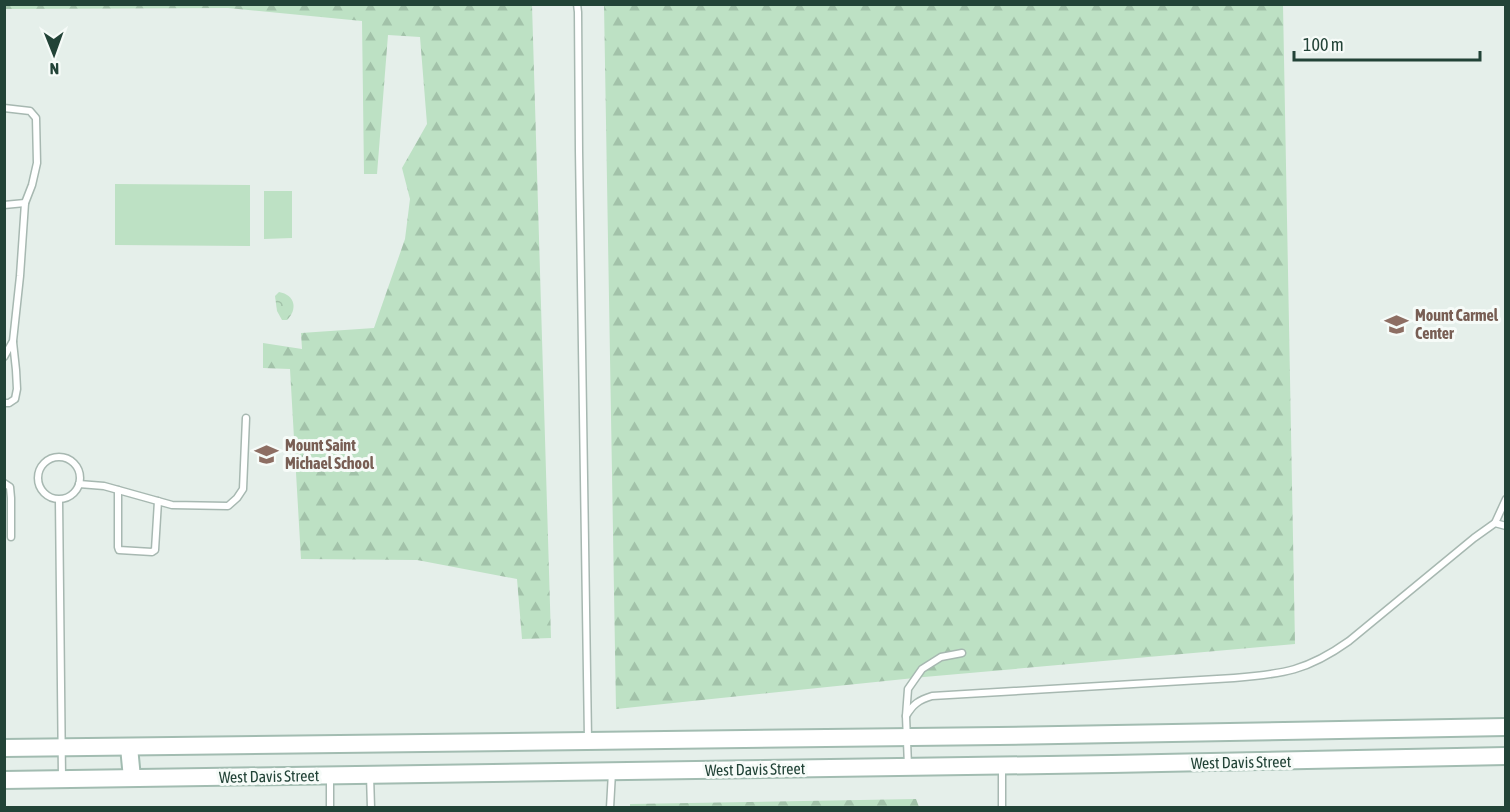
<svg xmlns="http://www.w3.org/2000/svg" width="1510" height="812" viewBox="0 0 1510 812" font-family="'Asap Condensed',sans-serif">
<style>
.forest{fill:url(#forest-firs)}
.park{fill:url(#park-crowns)}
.pitch{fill:#bde1c4}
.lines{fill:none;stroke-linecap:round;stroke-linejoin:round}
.service-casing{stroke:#a7b8b1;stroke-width:9}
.secondary-casing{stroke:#a2bcb1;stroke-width:20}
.service{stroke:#fff;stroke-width:6}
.secondary{stroke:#fff;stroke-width:16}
.labels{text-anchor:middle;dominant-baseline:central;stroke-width:6;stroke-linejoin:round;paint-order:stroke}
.education-label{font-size:16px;font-weight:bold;fill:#785e54;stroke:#f6fbf8;text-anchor:start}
.street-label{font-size:16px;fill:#224337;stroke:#f6fbf8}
</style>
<defs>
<pattern id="forest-firs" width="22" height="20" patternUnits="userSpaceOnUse" patternTransform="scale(1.5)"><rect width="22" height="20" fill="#bde1c4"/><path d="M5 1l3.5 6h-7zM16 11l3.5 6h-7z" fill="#a2c2a9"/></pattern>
<pattern id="park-crowns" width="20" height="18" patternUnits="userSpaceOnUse" patternTransform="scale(1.5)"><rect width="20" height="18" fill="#bde1c4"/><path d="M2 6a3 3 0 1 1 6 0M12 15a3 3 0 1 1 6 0" fill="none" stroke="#a2c2a9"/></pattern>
</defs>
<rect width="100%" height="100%" fill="#e5efea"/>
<g class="forest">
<path d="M4,5H532L551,638L522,639L517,579L417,560L301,559L290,369L263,368V343L302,349L301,333L374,328L405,239L410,199L402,168L427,124L420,37L388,35L377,174H364L362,21L228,8L5,9Z"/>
<path d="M604,5H1283L1295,644L924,677L616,709Z"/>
<path d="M916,799L919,807H630V804Z"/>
</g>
<path class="park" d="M279,292C295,295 298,309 287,320H282L277,311L275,296Z"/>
<g class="pitch">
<path d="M115,184L250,185V246L115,245Z"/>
<path d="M264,191H292V238L264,239Z"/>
</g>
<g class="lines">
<defs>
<g id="service">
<path d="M577,4L578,12L579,151L588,739"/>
<path d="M4,108L30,111L36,118L37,163L32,185L25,203L20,276L13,341L4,357"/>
<path d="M4,205L25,203"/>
<path d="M4,403H9L15,399L17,389L16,370L13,342"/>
<circle cx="59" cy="478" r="21"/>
<path d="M4,483L10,487L11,498V537"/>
<path d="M79,484L104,486L172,505L228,506L237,498L243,489L246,418"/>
<path d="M118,490V547L119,550L152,552L155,550L158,501"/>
<path d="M59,500L62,778"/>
<path d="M1495,523L1506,499"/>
<path d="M906,716C913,704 919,700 932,696L1234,678C1283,674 1307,671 1349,641L1474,538L1495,523L1506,526"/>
<path d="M908,766L906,716L908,689L922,669L941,657L962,653"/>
<path d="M1002,766V808"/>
<path d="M370,775L371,808"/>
<path d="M330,778V808"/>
<path d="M610,808L612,772"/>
</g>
<g id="secondary">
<path d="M129,747L132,778"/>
<path d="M4,748L998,736L1506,727"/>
<path d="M4,780L1112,764L1506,756"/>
</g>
</defs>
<use href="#service" class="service-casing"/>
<use href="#secondary" class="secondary-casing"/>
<use href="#service" class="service"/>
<use href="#secondary" class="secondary"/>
</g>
<defs>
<symbol id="university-bare" viewBox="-9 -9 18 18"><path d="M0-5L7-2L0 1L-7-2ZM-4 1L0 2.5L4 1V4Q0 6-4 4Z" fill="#8d6e63" stroke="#f6fbf8" stroke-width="2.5" paint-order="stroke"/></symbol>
<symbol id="school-bare" viewBox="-9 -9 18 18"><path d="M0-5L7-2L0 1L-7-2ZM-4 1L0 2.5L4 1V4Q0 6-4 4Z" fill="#8d6e63" stroke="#f6fbf8" stroke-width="2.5" paint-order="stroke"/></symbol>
</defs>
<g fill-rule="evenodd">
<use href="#university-bare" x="1380" y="308" width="33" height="33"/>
<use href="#school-bare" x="250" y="438" width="33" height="33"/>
</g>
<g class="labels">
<g class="education-label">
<text x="1415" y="315">Mount Carmel<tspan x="1415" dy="18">Center</tspan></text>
<text x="285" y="445">Mount Saint<tspan x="285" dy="18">Michael School</tspan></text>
</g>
<g class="street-label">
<text transform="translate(1241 762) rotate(-1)">West Davis Street</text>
<text transform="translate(755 769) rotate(-1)">West Davis Street</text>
<text transform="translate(269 776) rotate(-1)">West Davis Street</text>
</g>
</g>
<rect width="1510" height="812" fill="none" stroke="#224337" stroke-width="12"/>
<g transform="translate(54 54) rotate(179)" stroke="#f6fbf8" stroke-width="4.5" paint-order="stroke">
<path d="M0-4.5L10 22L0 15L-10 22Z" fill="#224337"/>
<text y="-9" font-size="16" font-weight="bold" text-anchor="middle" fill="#224337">N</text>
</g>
<path d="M1294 51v9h186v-9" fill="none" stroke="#224337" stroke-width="3"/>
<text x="1303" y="51" font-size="18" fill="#224337" stroke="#f6fbf8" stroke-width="4.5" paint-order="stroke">100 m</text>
</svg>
